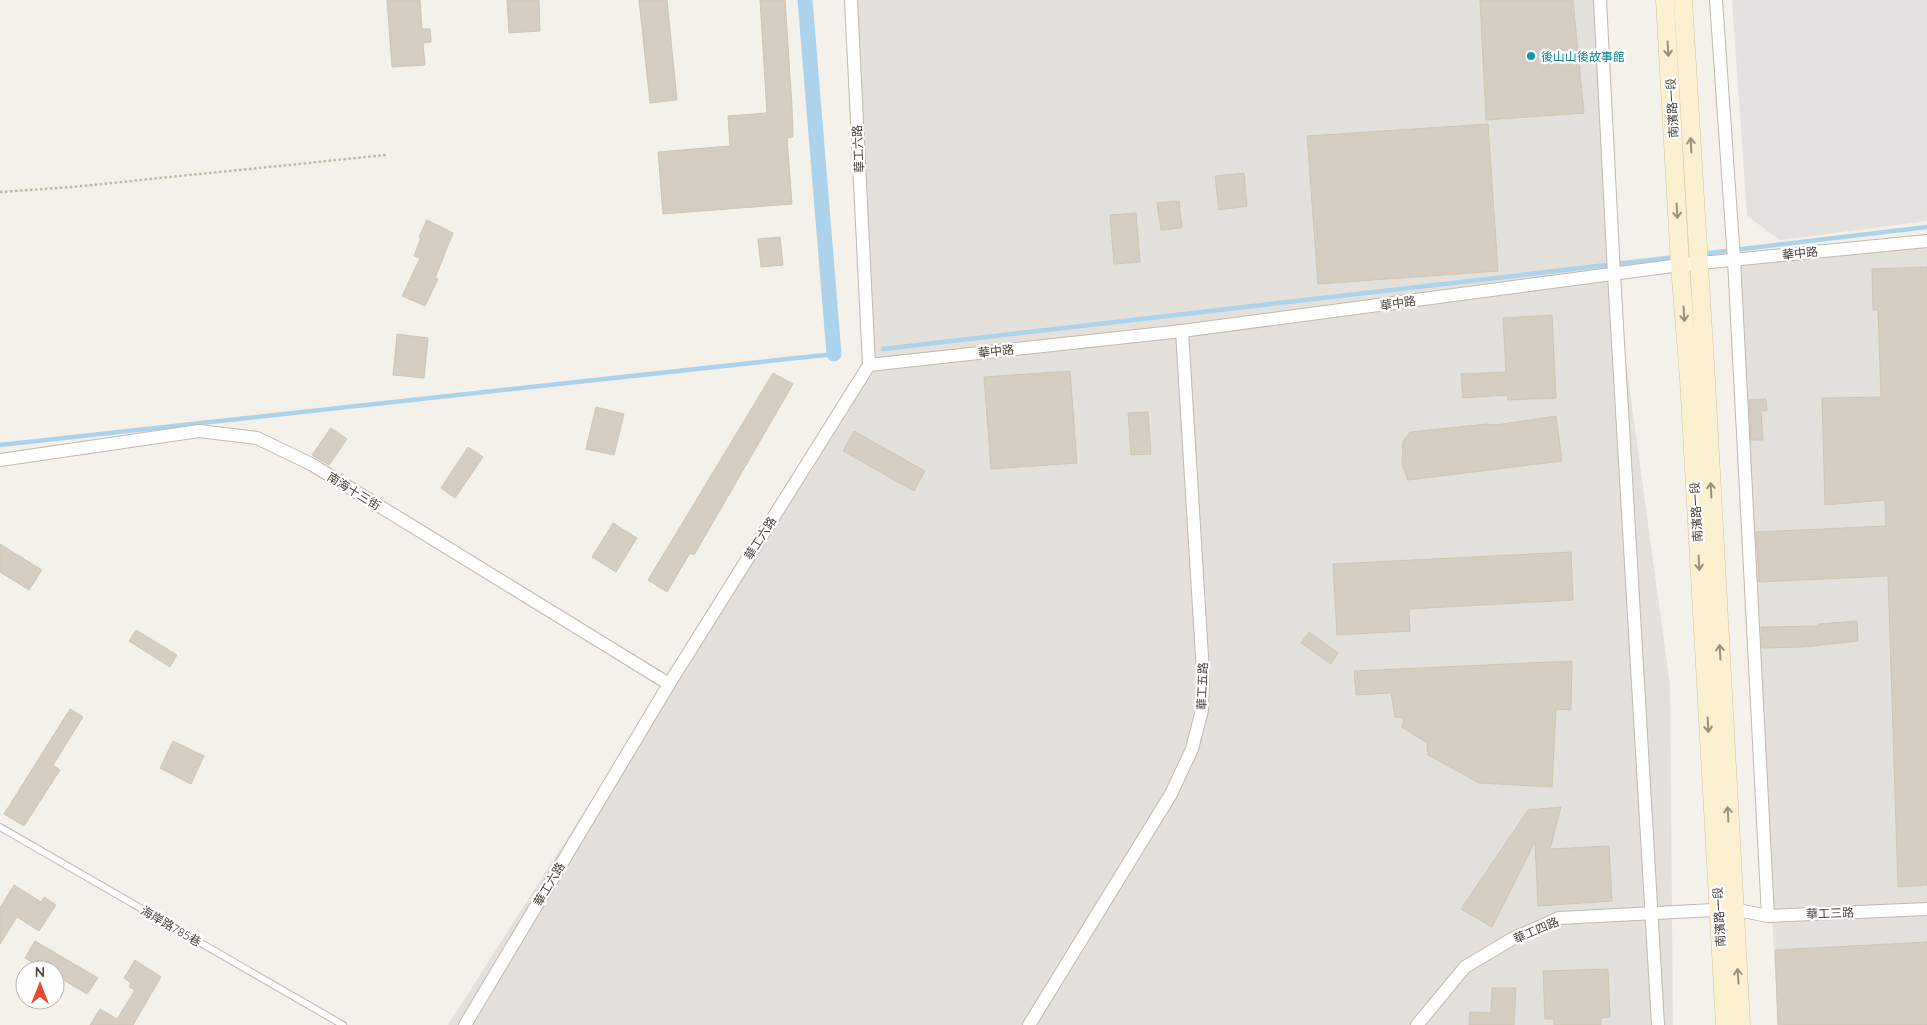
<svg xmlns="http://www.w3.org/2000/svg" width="1927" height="1025" viewBox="0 0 1927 1025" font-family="Quicksand,'Noto Sans TC',sans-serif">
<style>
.industrial{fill:#e4e1dc}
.parking{fill:#e3e2df}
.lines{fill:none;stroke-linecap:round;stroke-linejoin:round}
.stream{stroke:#add2eb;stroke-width:4.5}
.canal{stroke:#add2eb;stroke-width:15}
.building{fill:#d5cdc1;stroke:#cfc5b5}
.service-casing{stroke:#bfb9ae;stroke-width:8}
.minor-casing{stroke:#bfb9ae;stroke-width:14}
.secondary-casing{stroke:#d0c39f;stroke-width:19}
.path{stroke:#c0b5a1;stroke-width:2.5;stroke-dasharray:2.5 2.5;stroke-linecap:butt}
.service{stroke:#fff;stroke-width:6}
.minor{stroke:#fff;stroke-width:12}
.secondary{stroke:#fbf0cf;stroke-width:18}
.oneway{stroke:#99907c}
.culture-dot{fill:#0f9aa8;stroke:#fff;stroke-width:2}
.labels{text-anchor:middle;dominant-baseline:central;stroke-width:4.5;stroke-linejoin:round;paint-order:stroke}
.culture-label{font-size:12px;fill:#0d838f;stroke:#fff;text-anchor:start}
.street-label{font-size:12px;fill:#484239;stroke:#fff}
</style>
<rect width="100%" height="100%" fill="#f4f1eb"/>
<g class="industrial">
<path d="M851,0H1600L1614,274L1670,685L1673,1025H448L869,365Z"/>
<path d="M1927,244V1025H1778L1736,263Z"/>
</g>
<path class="parking" d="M1732,0H1927V221L1780,240L1747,216Z"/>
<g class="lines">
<g class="stream">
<path d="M1701,254L1927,227"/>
<path d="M883,349L1676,257"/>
<path d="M0,445L834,354"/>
</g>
<path class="canal" d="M805,0L834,354"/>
</g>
<g class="building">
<path d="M387,0H420L422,29H430L431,42L423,43L425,65L392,67Z"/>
<path d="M507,0H539L540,31L509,33Z"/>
<path d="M639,0H667L677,100L650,103Z"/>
<path d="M760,0H785L792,106L793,137L787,138L792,204L663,214L658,152L730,146L728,116L767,113Z"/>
<path d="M1480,0H1573L1584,113L1486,120Z"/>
<path d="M1488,124L1498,271L1318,284L1307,136Z"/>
<path d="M1244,173L1247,206L1219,210L1215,176Z"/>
<path d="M1179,201L1182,228L1161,230L1157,203Z"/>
<path d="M1136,213L1140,262L1114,264L1110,215Z"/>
<path d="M427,220L453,233L435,278L438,279L425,306L402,296L420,258L414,256L421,237H419Z"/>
<path d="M780,237L783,265L761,267L758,239Z"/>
<path d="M1927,267V885L1898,887L1888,576L1759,582L1756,532L1886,526L1885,500L1825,505L1822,398L1881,397L1878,310H1873L1872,269Z"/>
<path d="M1552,315L1556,398L1508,400L1507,395L1463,398L1461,374L1506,372L1503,318Z"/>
<path d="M397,334L428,338L424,378L393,375Z"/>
<path d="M1070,371L1077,463L991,469L984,377Z"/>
<path d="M773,373L793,384L694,555L690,553L667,592L648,580Z"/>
<path d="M1766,399L1767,411H1761L1763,440H1751L1749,400Z"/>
<path d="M596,407L624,414L614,455L586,449Z"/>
<path d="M1148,412L1151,454L1131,455L1128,413Z"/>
<path d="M1556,416L1562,461L1408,480L1402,464L1403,442L1410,432L1487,424L1496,425Z"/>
<path d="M331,428L347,439L329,465L312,455Z"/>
<path d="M854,431L925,471L914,491L843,451Z"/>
<path d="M468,447L483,457L455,498L441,488Z"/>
<path d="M613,523L637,538L616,572L592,557Z"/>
<path d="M0,544L42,570L29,590L0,572Z"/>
<path d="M1571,552L1573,600L1409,609L1410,631L1337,635L1333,564Z"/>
<path d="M1857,621L1858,641L1804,647L1762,648L1761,627L1818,626V624Z"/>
<path d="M136,630L177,655L170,667L129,641Z"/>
<path d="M1309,632L1338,653L1331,664L1301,643Z"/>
<path d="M1572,661L1571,710L1556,709L1552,787L1479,783L1428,755L1427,743L1402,727L1404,718L1395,717L1391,693L1356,695L1354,671Z"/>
<path d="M70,709L83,717L53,765L60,770L24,826L4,814Z"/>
<path d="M173,741L204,756L191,784L160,768Z"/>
<path d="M1561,807L1550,849L1609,846L1612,901L1538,906L1535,842L1492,927L1461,909L1528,810Z"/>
<path d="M14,885L41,902L44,897L56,905L39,931L17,917L0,944V908Z"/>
<path d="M35,941L98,978L87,994L55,975V970H46L25,958Z"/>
<path d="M1927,942V1025H1778L1775,950Z"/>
<path d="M135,960L161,977L133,1025H90L100,1009L117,1019L135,990L129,987L131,983L124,978Z"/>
<path d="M1608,969L1610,1017L1601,1018V1025H1554V1019H1545L1543,971Z"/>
<path d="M1492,988H1516L1514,1025H1469L1470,1012L1491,1013Z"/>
</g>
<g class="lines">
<defs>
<path id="service" d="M0,827L343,1025"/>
<g id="minor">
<path d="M1600,0L1614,274L1658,1025"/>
<path d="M1716,0L1734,260L1768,916"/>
<path d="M869,365L1182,331L1680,265L1927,241"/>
<path d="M0,460L199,431L257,438L311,464L669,684"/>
<path d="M465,1025L669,684L869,365L851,0"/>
<path d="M1029,1025L1171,794L1192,749L1202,710L1203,673L1182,331"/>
<path d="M1417,1025L1465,967L1512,939L1559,918L1733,909L1768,916L1927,909"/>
</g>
<g id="secondary">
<path d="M1665,0L1680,265L1689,379L1725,1025"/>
<path d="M1683,0L1706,381L1741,1025"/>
</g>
</defs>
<use href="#service" class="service-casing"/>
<use href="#minor" class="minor-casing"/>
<use href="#secondary" class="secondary-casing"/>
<path class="path" d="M0,192L72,187L386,155"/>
<use href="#service" class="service"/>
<use href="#minor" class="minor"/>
<use href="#secondary" class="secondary"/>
</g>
<defs><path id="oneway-shaft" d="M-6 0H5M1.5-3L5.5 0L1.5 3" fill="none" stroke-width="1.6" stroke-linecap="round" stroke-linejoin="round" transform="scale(1.25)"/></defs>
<g class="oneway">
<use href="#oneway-shaft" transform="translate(1668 49) rotate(87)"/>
<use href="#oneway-shaft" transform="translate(1691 145) rotate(-93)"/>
<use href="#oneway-shaft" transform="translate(1677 211) rotate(87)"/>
<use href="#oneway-shaft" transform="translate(1684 314) rotate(86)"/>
<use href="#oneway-shaft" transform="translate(1711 490) rotate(-93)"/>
<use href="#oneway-shaft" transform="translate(1699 563) rotate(87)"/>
<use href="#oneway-shaft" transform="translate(1720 652) rotate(-93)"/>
<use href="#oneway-shaft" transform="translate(1708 725) rotate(87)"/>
<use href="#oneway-shaft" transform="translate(1728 814) rotate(-93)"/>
<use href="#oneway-shaft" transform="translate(1738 976) rotate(-94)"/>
</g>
<circle class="culture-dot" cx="1531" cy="56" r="5"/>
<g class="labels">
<g class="culture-label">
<text x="1541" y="56">後山山後故事館</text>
</g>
<g class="street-label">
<text transform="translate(1672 108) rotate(-93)">南濱路一段</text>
<text transform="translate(858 149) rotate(-93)">華工六路</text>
<text transform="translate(1800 253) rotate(-6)">華中路</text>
<text transform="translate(1398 303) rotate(-8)">華中路</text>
<text transform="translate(996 351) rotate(-6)">華中路</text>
<text transform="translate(354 491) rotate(32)">南海十三街</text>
<text transform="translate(1696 512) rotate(-93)">南濱路一段</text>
<text transform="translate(760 538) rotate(-58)">華工六路</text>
<text transform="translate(1202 686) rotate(-88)">華工五路</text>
<text transform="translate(549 884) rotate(-59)">華工六路</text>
<text transform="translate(1830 913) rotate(-2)">華工三路</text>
<text transform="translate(1719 917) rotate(-93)">南濱路一段</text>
<text transform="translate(171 926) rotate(30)">海岸路785巷</text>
<text transform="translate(1536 930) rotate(-23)">華工四路</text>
</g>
</g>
<g transform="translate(40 985)"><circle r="24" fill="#ffffff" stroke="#b6b3b0"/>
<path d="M0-4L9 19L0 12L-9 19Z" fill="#e9482e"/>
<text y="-8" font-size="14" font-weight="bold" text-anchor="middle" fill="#484239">N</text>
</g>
</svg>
